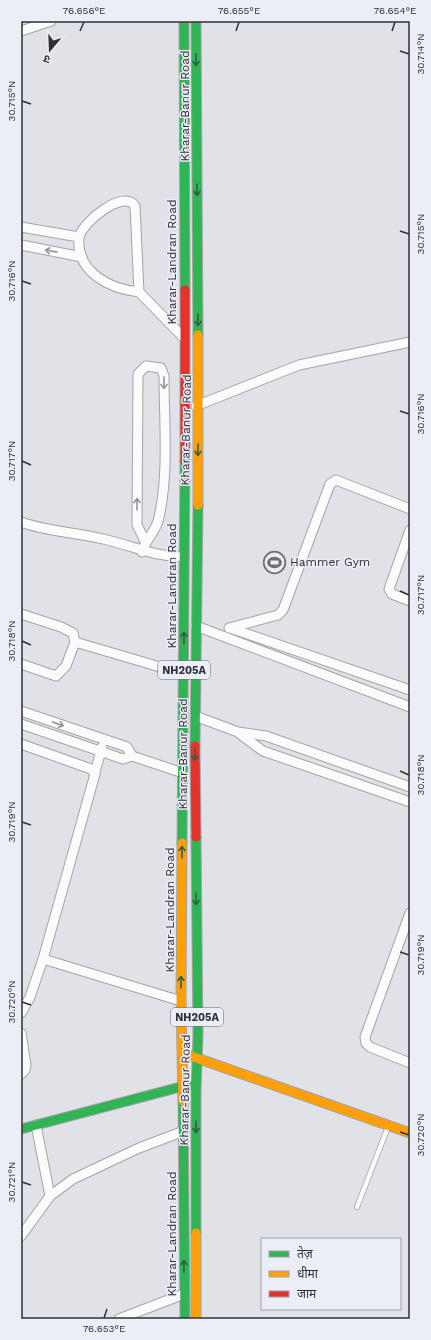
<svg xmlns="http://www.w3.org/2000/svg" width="431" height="1340" viewBox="0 0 431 1340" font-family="'Work Sans','Noto Sans Devanagari',sans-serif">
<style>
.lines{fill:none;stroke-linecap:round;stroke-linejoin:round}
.lane-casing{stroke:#a3a4a8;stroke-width:6}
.street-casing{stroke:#a3a4a8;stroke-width:11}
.fast-casing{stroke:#a3a4a8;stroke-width:11}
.slow-casing{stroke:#a3a4a8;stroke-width:11}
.jam-casing{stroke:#a3a4a8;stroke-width:11}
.lane{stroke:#fafbfb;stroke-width:4.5}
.street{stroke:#fafbfb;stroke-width:9}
.fast{stroke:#30b455;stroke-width:9}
.slow{stroke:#ff9f0a;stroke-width:9}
.jam{stroke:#e5322d;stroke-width:9}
.oneway{stroke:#305f40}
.oneway2{stroke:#959698}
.ticks{fill:none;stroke:#303135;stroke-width:1.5}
.labels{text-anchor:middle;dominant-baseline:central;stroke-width:3;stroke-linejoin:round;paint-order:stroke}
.shield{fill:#ebedf7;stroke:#68696f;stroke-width:1}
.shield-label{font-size:11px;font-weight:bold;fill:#303135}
.street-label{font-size:12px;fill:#303135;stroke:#ebedf7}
.poi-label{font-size:12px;fill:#303135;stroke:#ebedf7;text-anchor:start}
.neatline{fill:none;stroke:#303135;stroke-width:1.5}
.ticks-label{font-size:10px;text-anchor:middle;fill:#303135}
</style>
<rect width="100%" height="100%" fill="#e1e2e7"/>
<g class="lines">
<defs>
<path id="lane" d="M357,1207L388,1127"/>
<g id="street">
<path d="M21,31L51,21"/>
<path d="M21,227L79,237"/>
<path d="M21,245L82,257"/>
<path d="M139,292L135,206C124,188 81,223 79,238C76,273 111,289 139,292L184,338"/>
<path d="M196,406L299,365L410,342"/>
<path d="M21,522C48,532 76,532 103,539C134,546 151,556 184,557"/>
<path d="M410,530L389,589L392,594L410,601"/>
<path d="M142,552C146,538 157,531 159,517C169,473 164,421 164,376L161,368L146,366L138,374L137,525L145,541"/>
<path d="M21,614L61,627L73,633L75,642"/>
<path d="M196,626L410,707"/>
<path d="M229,628L278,615L283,610L330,484L336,480L410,509"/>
<path d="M230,628L410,690"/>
<path d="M21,664L56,676L66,666L75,642L184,674"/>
<path d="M21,711L127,747L132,756L183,773"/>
<path d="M195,716L238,732L266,736L410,787"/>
<path d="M21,724L123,759L132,756"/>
<path d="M240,734L263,751L410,802"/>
<path d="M21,744L91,769L95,774L43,959L30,997L21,1013"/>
<path d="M95,772L102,747"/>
<path d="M410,913L365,1037L366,1043L370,1047L410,1063"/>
<path d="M43,959L181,1001"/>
<path d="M21,1033L26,1065L25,1070L21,1074"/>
<path d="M36,1125L50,1196"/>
<path d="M21,1236L50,1196L73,1179L139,1148L184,1131"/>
<path d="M119,1319L184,1294"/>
</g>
<g id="fast">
<path d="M184,21L185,290"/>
<path d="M196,21L198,335"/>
<path d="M195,746L198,505"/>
<path d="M182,843L185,461"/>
<path d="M183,1101L185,1319"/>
<path d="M21,1129L184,1086H190"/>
<path d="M196,1233V1090L198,1035L196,837"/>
</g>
<g id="slow">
<path d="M198,505V335"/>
<path d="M182,843L181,1001L183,1101"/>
<path d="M191,1056L410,1133"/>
<path d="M196,1233V1319"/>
</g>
<g id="jam">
<path d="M185,290V461"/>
<path d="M195,746L196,837"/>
</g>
</defs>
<use href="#lane" class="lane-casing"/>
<use href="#street" class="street-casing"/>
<use href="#fast" class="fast-casing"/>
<use href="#slow" class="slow-casing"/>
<use href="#jam" class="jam-casing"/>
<use href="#lane" class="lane"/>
<use href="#street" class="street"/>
<use href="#fast" class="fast"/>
<use href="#slow" class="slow"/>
<use href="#jam" class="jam"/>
</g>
<defs><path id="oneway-shaft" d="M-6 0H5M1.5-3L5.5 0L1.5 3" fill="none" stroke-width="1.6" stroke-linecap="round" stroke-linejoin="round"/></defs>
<g class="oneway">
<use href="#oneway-shaft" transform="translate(196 60) rotate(90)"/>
<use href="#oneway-shaft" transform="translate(197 190) rotate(90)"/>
<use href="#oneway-shaft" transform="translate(198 320) rotate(90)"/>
<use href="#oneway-shaft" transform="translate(198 450) rotate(91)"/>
<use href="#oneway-shaft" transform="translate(184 638) rotate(-90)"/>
<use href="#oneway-shaft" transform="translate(195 755) rotate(90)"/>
<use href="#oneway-shaft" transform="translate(182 852) rotate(-90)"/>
<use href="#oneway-shaft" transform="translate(196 899) rotate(90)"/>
<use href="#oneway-shaft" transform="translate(181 982) rotate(-90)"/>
<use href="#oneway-shaft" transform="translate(196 1127) rotate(90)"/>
<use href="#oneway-shaft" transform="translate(184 1266) rotate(-90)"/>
</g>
<g class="oneway2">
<use href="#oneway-shaft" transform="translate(51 251) rotate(-169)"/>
<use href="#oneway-shaft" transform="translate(164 383) rotate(90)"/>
<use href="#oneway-shaft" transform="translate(137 504) rotate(-90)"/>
<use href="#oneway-shaft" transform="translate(58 724) rotate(19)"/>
</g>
<path class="ticks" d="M80,31L84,22M236,31L239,22M392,31L395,22M400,51L409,54M22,101L31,104M400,231L409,234M22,281L31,284M400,411L409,414M22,461L31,465M400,591L409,595M22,641L31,645M400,771L409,775M22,822L31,825M400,952L409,955M22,1002L31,1005M400,1132L409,1135M22,1182L31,1185M104,1318L107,1309"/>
<defs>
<symbol id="stadium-ring" viewBox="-11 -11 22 22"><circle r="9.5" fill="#ebedf7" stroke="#6e6f73" stroke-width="1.5"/><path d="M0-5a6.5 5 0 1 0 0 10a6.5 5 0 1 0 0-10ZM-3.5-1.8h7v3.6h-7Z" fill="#6e6f73"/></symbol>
</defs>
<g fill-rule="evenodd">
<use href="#stadium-ring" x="262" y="550" width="25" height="25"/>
</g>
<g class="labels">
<g class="shield">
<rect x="158" y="661" width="52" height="18" rx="3"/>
<rect x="171" y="1008" width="52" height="18" rx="3"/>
</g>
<g class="shield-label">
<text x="184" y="670">NH205A</text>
<text x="197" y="1017">NH205A</text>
</g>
<g class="street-label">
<text transform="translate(185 106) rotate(-90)">Kharar-Banur Road</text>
<text transform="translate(172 262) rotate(-90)">Kharar-Landran Road</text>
<text transform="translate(186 430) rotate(-89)">Kharar-Banur Road</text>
<text transform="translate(172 586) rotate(-90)">Kharar-Landran Road</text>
<text transform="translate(183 754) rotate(-90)">Kharar-Banur Road</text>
<text transform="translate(170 910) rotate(-90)">Kharar-Landran Road</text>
<text transform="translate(185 1090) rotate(-89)">Kharar-Banur Road</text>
<text transform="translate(172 1234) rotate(-90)">Kharar-Landran Road</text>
</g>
<g class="poi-label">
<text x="290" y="562">Hammer Gym</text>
</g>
</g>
<rect width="431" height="1340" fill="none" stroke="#ebedf7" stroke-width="44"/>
<rect x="261" y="1238" width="140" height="72" fill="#ebedf7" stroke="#a0a2a9"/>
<rect x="269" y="1251" width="20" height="6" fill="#30b455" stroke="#a0a2a9"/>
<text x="297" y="1258" font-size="12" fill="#303135">तेज़</text>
<rect x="269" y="1271" width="20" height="6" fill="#ff9f0a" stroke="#a0a2a9"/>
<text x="297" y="1278" font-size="12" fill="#303135">धीमा</text>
<rect x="269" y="1291" width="20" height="6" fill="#e5322d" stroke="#a0a2a9"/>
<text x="297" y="1298" font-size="12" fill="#303135">जाम</text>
<g transform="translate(50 50) rotate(199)" stroke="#ebedf7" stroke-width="3" paint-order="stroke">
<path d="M0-3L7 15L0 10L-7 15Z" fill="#303135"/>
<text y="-6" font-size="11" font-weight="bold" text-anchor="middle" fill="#303135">उ</text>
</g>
<rect x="22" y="22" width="387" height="1296" class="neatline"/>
<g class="ticks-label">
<text x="84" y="14">76.656°E</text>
<text x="239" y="14">76.655°E</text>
<text x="395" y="14">76.654°E</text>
<text transform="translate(420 54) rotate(-90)" y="4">30.714°N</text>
<text transform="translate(11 101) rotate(-90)" y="4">30.715°N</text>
<text transform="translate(420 234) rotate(-90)" y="4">30.715°N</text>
<text transform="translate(11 281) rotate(-90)" y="4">30.716°N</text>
<text transform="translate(420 414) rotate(-90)" y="4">30.716°N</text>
<text transform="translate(11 461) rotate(-90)" y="4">30.717°N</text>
<text transform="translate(420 595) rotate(-90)" y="4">30.717°N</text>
<text transform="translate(11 641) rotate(-90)" y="4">30.718°N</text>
<text transform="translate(420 775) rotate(-90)" y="4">30.718°N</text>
<text transform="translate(11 822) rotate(-90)" y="4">30.719°N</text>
<text transform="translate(420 955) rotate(-90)" y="4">30.719°N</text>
<text transform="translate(11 1002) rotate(-90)" y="4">30.720°N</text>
<text transform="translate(420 1135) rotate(-90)" y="4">30.720°N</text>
<text transform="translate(11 1182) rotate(-90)" y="4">30.721°N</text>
<text x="104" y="1332">76.653°E</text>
</g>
</svg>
